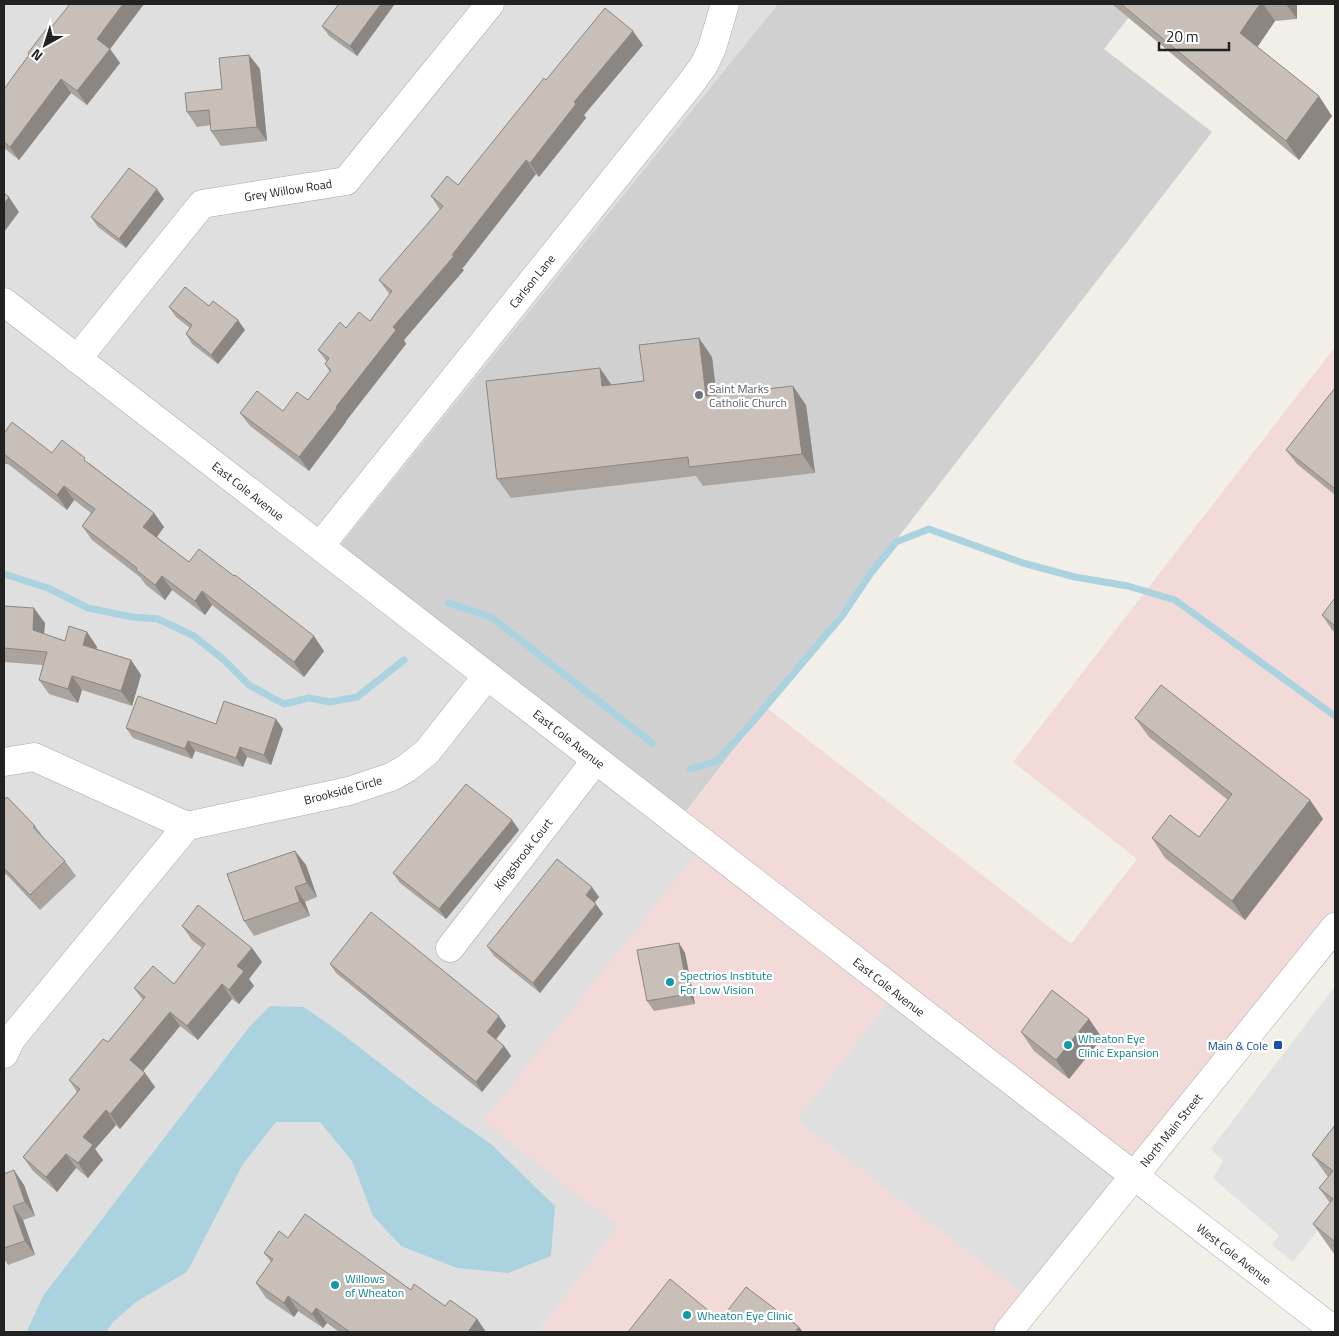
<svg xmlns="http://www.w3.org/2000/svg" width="1339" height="1336" viewBox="0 0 1339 1336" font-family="'Titillium Web',sans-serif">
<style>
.residential{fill:#e0dfdf}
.commercial{fill:#f2dad9}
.religious{fill:#d0d0d0}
.parking{fill:#e2e2e2}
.water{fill:#aad3df}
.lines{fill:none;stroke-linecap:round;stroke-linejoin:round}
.stream{stroke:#aad3df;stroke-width:7}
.minor-casing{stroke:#a9a9a9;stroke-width:29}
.minor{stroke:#fff;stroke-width:28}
.wall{fill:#aba49e}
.shaded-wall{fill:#8b8681}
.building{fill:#c7bfb8;stroke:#8b8681}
.worship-dot{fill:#6b7280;stroke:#fff;stroke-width:2}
.culture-dot{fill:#0f9aa8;stroke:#fff;stroke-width:2}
.transit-dot{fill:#1a4fb4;stroke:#fff;stroke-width:2}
.labels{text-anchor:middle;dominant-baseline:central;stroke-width:4.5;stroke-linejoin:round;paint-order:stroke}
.street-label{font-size:12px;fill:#222;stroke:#fff}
.worship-label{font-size:12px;fill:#5b616d;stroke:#fff;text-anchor:start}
.culture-label{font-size:12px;fill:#0d838f;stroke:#fff;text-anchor:start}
.transit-label{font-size:12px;fill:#164399;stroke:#fff;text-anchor:end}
</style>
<rect width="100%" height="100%" fill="#f2efe9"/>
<g class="residential">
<path d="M4,4H778L328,560L4,297Z"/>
<path d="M4,314L700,849L618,1226L538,1332H4Z"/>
<path d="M892,997L1126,1179L1031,1301L796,1120Z"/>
</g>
<g class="commercial">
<path d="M1335,347V912L1133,1167L681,819L767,708L1071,944L1137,859L1013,762Z"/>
<path d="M700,849L892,997L796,1120L1031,1301L1006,1332H538L618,1226L483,1121Z"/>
</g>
<path class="religious" d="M778,4H1139L1104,49L1212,132L674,827L328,560Z"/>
<path class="parking" d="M1335,986V1208L1293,1262L1272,1245L1279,1235L1213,1178L1223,1161L1211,1149Z"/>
<path class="water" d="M270,1006L304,1007L337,1030L429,1101L491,1144L555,1206L551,1256L508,1273L457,1268L401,1246L373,1216L352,1161L320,1122H276L243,1164L187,1272L136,1302L113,1322L106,1332H27V1331L43,1296L237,1043L250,1026Z"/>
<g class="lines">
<g class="stream">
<path d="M4,574L48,588L88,608L132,617L158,619L194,636L224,660L249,685L284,704L309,698L330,702L357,697L404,660"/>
<path d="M448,603L491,617L652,743"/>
<path d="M690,769L717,761L750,725L842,616L871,573L896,542L929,529L1023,563L1075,577L1128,586L1175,600L1335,716"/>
</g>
<defs>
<g id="minor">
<path d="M4,302L1335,1331"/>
<path d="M77,359L202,204L346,181L490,4"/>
<path d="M320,546L691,83L704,65L712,48L725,4"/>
<path d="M4,762L34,757L187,826L349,791L391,777L407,768L427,752L487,676"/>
<path d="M450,948L596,760"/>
<path d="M4,1054L12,1038L187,826"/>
<path d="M1008,1332L1335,927"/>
</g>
</defs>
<use href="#minor" class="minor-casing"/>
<use href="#minor" class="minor"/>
</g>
<g class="wall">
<path d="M144,4L110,49L120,63L87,105L71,93L19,160L4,148V89L29,55L28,53L50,29Z"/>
<path d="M1112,4H1297V19L1275,21L1257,47L1332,116L1299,160Z"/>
<path d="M394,5L357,56L329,36L322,26Z"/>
<path d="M643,45L584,115L586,118L539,177L536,174L462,269L464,270L404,340L406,344L346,421V422L309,471L250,426L240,413L283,411L308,400L330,372L325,364L327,362L318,350L346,328L370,321L390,295L379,280L440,210L431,196L458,185L546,80Z"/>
<path d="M249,55L260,69L267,141L221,146L211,131V125L197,127L187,112L222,89Z"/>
<path d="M164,199L126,248L98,227L91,217Z"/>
<path d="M209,306L245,330L218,364L192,344L186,334L190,328L176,317L169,307Z"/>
<path d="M712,357L716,395L806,405L815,473L703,486L696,476L511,498L497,479L611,385L644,381Z"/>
<path d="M1335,388V495L1297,464L1286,450Z"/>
<path d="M4,433L52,453L89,463L154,513L164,527L157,537L189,562L324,651L304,677L212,605L205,615L172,590L165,600L146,585L140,577L92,540L82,526L91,513L74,500L67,510L8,464H4Z"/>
<path d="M1335,598V632L1332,630L1322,615Z"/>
<path d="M4,606L45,623L44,634L65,641L87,632L97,647L96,649L131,660L141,675L132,706L82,690L78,703L49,694L39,680L43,665L4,662Z"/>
<path d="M1135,718L1310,800L1323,819L1245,920L1165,858L1152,838L1199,837L1228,800L1149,737Z"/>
<path d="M216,724L283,729L271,765L247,757L243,767L195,751L192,759L133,738L126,728Z"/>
<path d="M4,800L35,826L44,838L65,861L76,876L40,910L6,874L4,876Z"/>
<path d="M512,820L519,830L446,919L400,883L393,873Z"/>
<path d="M295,851L306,865L317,897L305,902L310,916L254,936L244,921Z"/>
<path d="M599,897L594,903L603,914L540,993L494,956L487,946Z"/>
<path d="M182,926L252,948L262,962L249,979L254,986L239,1004L232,999L198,1040L180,1026L143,1071L155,1087L120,1129L116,1125L95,1149L103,1160L88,1178L76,1168L57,1192L33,1171L23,1157L77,1092L69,1080L108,1042L143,1000L134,988L174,984L202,948L192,940Z"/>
<path d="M679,943L685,953L695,1004L654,1011L647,1001Z"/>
<path d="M330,964L506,1026L496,1039L504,1046L511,1056L482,1092L336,973Z"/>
<path d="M1089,1019L1102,1038L1069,1079L1034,1051L1021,1032Z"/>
<path d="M1335,1125V1254L1332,1251L1313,1224L1330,1203L1319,1188L1328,1177L1312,1155Z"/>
<path d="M4,1174L24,1185L35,1216L23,1220L35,1255L8,1265L4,1258Z"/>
<path d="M288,1238L411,1290L445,1306L477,1319L486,1332H339L327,1323L323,1328L298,1311L294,1317L266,1298L256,1283L271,1262L264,1253Z"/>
</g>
<g class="shaded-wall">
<path d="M123,4H144L107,53L97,39Z"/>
<path d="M381,4H393L394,5L357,56L350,46Z"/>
<path d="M1260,4H1263L1275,21L1254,52L1240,33Z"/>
<path d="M1286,4H1297V19Z"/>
<path d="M633,31L643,45L584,115L586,118L539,177L530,163L574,102Z"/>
<path d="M110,49L120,63L87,105L77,91Z"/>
<path d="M249,55L260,69L267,141L257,127Z"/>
<path d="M61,79L71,93L19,160L10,147Z"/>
<path d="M1319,96L1332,116L1299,160L1286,141Z"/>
<path d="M526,160L536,174L462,269L464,270L404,340L406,344L346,421V422L309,471L299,457L393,327L452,255Z"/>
<path d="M157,189L164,199L126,248L119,239Z"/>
<path d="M9,197L19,212L4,232V204Z"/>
<path d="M238,320L245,330L218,364L211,355Z"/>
<path d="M699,338L712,357L719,415L706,396Z"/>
<path d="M600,368L613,387L602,386Z"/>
<path d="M793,386L806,405L815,473L802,454Z"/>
<path d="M64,486L74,500L67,510L57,495Z"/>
<path d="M154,513L164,527L154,541L143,527Z"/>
<path d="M162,576L172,590L165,600L155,585Z"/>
<path d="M202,591L212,605L205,615L195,601Z"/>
<path d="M34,608L45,623L43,644L33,630Z"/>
<path d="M87,632L97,647L93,660L83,645Z"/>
<path d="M314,636L324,651L304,677L294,662Z"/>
<path d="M131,660L141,675L132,706L121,691Z"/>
<path d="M72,676L82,690L78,703L68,689Z"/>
<path d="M276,719L283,729L271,765L264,755Z"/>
<path d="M188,741L195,751L192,759L185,749Z"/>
<path d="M240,747L247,757L243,767L236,758Z"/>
<path d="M1310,800L1323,819L1245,920L1232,901Z"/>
<path d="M512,820L519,830L446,919L439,909Z"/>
<path d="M295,851L306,865L317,897L307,883Z"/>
<path d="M295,887L305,902L310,916L300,902Z"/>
<path d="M592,887L599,897L593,905L586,895Z"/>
<path d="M596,904L603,914L540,993L533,983Z"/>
<path d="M679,943L685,953L695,1004L688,994Z"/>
<path d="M252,948L262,962L249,979L254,986L239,1004L229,990L237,966Z"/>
<path d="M222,984L232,999L198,1040L187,1026Z"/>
<path d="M170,1012L180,1026L140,1075L130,1060Z"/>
<path d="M499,1016L506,1026L494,1042L487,1032Z"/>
<path d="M1089,1019L1102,1038L1069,1079L1056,1060Z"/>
<path d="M504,1046L511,1056L482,1092L476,1082Z"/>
<path d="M145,1073L155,1087L120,1129L110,1114Z"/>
<path d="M106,1110L116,1125L95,1149L103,1160L88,1178L78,1163L83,1137Z"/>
<path d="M66,1154L76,1168L57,1192L46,1177Z"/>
<path d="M14,1170L24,1185L35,1216L25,1202Z"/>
<path d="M13,1206L23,1220L35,1255L25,1241Z"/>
<path d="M288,1296L298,1311L294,1317L284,1303Z"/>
<path d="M316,1308L327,1323L323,1328L312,1314Z"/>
<path d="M477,1319L486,1332H468Z"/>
<path d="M799,1327L803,1332H795Z"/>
</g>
<g class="building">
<path d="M70,4H123L97,39L110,49L77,91L61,79L10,147L4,142V101L5,99L4,98V89L29,55L28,53L48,27L50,29Z"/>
<path d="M339,4H381L350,46L322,26Z"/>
<path d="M1121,4H1260L1240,33L1319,96L1286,141Z"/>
<path d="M605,8L633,31L574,102L576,104L530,163L526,160L452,255L454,256L393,327L396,330L336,407L337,408L299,457L240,413L257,391L283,411L297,392L308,400L331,370L325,364L329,358L318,350L340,322L346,328L359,312L370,321L392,291L379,280L443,206L431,196L447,176L458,185L544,78L546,80Z"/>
<path d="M249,55L257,127L211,131L209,110L187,112L185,93L222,89L219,58Z"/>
<path d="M129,168L157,189L119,239L91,217Z"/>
<path d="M4,193L9,197L4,204Z"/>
<path d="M185,287L209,306L213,301L238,320L211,355L186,334L192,325L169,307Z"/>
<path d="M699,338L706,396L793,386L802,454L689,467L688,457L497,479L486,381L600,368L602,386L644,381L639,345Z"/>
<path d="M1335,388V486L1334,488L1286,450Z"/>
<path d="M12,422L52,453L62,440L85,458L84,460L154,513L143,527L189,562L199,549L234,576L235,575L314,636L294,662L202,591L195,601L162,576L155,585L136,570L137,568L82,526L95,509L64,486L57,495L4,454V433Z"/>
<path d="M1335,598V626L1322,615Z"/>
<path d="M4,606L34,608L33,630L65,641L69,626L87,632L83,645L131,660L121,691L72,676L68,689L39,680L47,652L4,648Z"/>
<path d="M1161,685L1310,800L1232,901L1152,838L1170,815L1199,837L1232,794L1135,718Z"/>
<path d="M138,696L216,724L224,701L276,719L264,755L240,747L236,758L188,741L185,749L126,728Z"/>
<path d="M466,784L512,820L439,909L393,873Z"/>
<path d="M7,797L35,826L33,827L65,861L30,895L4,868V800Z"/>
<path d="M295,851L307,883L295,887L300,902L244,921L227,874Z"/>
<path d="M557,859L592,887L586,895L596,904L533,983L487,946Z"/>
<path d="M198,905L252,948L237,966L244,971L229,990L222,984L187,1026L170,1012L130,1060L145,1073L110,1114L106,1110L83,1137L93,1145L78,1163L66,1154L46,1177L23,1157L80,1089L69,1080L103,1039L108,1042L145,997L134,988L153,966L174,984L205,944L182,926Z"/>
<path d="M371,912L499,1016L487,1032L504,1046L476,1082L330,964Z"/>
<path d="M679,943L688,994L647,1001L637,950Z"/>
<path d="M1052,990L1089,1019L1056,1060L1021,1032Z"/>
<path d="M1335,1125V1242L1313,1224L1333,1199L1319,1188L1333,1171L1312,1155Z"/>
<path d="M14,1170L25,1202L13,1206L25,1241L4,1248V1174Z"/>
<path d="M305,1214L411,1290L414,1284L445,1306L450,1300L477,1319L468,1332H350L316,1308L312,1314L288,1296L284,1303L256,1283L273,1259L264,1253L279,1231L288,1238Z"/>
<path d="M670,1279L720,1320L746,1287L799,1327L795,1332H628Z"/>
</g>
<circle class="worship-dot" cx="699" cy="395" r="5"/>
<g class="culture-dot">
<circle cx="670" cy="982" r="5"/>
<circle cx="1068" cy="1045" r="5"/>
<circle cx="335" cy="1285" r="5"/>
<circle cx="687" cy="1315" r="5"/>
</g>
<rect class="transit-dot" x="1273" y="1040" width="10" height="10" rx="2.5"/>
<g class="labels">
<g class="street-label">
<text transform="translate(288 190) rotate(-9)">Grey Willow Road</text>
<text transform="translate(532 281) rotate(-51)">Carlson Lane</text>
<text transform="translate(248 491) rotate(38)">East Cole Avenue</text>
<text transform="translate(569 739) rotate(38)">East Cole Avenue</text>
<text transform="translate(343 790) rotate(-15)">Brookside Circle</text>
<text transform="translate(523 854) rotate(-52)">Kingsbrook Court</text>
<text transform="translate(889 987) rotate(38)">East Cole Avenue</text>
<text transform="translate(1171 1130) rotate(-51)">North Main Street</text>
<text transform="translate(1234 1254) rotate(38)">West Cole Avenue</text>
</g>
<g class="worship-label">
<text x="709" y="388">Saint Marks<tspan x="709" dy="14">Catholic Church</tspan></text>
</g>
<g class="culture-label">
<text x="680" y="975">Spectrios Institute<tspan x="680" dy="14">For Low Vision</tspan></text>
<text x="1078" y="1038">Wheaton Eye<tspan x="1078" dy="14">Clinic Expansion</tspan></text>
<text x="345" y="1278">Willows<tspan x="345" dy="14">of Wheaton</tspan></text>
<text x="697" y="1315">Wheaton Eye Clinic</text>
</g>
<g class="transit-label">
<text x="1268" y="1045">Main &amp; Cole</text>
</g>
</g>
<rect width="1339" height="1336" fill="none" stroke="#222222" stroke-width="10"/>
<g transform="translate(45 45) rotate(219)" stroke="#ffffff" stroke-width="4" paint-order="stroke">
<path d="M0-4L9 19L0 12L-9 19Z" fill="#222222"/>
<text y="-8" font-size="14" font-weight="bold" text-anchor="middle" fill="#222222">N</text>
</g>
<path d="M1159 42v8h70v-8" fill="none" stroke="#222222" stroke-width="2.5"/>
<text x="1166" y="42" font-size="15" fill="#222222" stroke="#ffffff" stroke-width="4" paint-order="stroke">20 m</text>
</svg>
